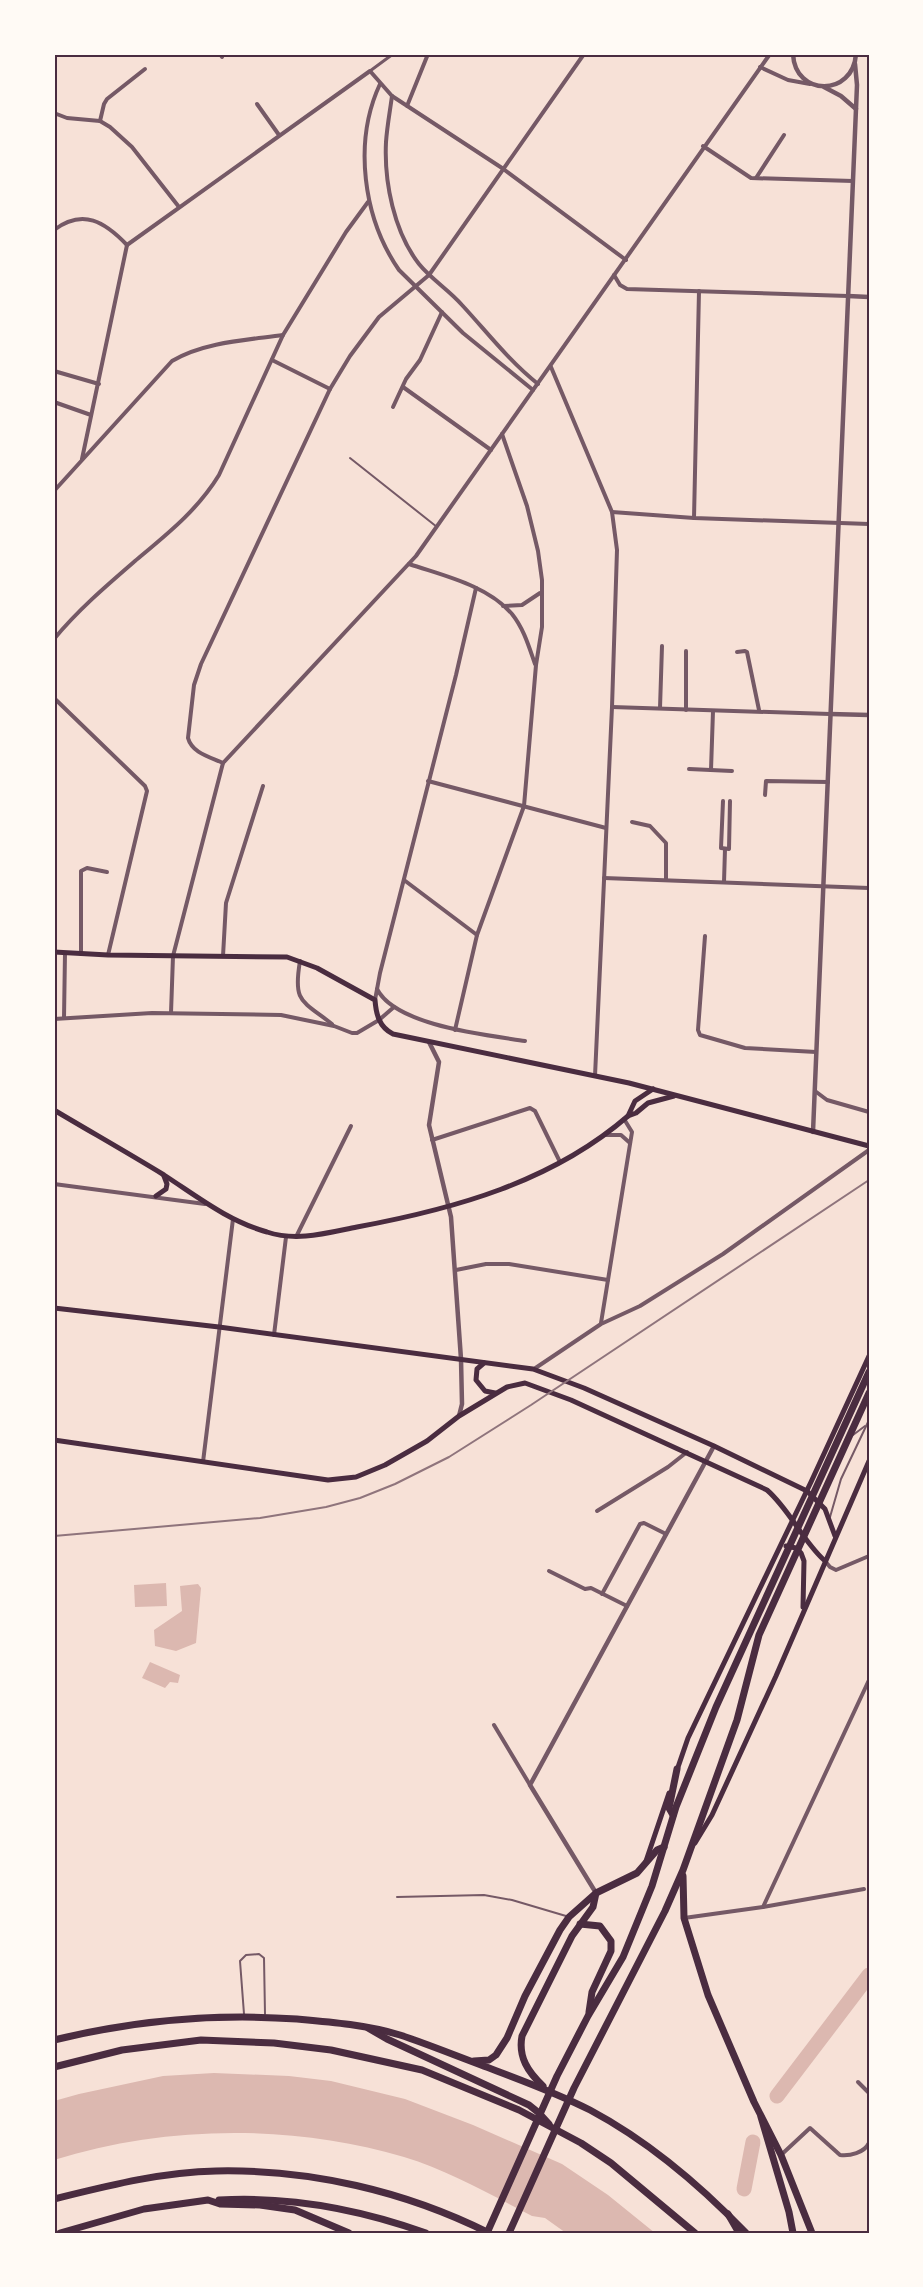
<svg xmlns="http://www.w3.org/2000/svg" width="923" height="2287" viewBox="0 0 923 2287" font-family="'Playfair Display',serif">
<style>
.water{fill:#dcb8b0}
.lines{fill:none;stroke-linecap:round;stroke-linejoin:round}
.river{stroke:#dcb8b0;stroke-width:15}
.service{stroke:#755966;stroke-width:2}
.pedestrian{stroke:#755966;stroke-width:3}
.minor{stroke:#755966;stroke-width:4}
.tertiary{stroke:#755966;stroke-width:4.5}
.secondary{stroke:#4a2c40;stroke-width:5}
.trunk{stroke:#4a2c40;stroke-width:7}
.motorway{stroke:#4a2c40;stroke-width:7}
.rail{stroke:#8f747c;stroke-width:2}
.neatline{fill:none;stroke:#4a2c40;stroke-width:2}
</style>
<rect width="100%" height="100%" fill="#f7e1d7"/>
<g class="water">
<path d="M166,1583L167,1606L135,1607L134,1585Z"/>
<path d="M198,1584L201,1588L196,1643L176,1651L155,1646L154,1630L182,1611L180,1586Z"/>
<path d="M150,1662L180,1675L178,1683L170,1682L165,1688L142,1678Z"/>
<path d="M214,2073L289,2076L331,2081L405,2099L473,2125L562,2164L608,2195L655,2233H566L545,2218L532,2216C491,2195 450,2171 404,2157C293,2124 165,2125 54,2160V2101L79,2094L163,2076Z"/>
</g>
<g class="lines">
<g class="river">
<path d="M777,2096L869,1975"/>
<path d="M744,2189L753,2142"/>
</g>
<g class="service">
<path d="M350,458L437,527"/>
<path d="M853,1435L865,1426"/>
<path d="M830,1517L841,1479L869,1420"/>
<path d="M397,1897L484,1895L512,1900L566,1916"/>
<path d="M244,2014L240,1961L246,1955L259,1954L264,1958L265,2014"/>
</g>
<path class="pedestrian" d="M370,71L393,54"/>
<g class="minor">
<path d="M220,54L222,57"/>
<path d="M760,67L788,80L810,84"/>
<path d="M380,84C353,142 363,218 399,270L463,333L533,390"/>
<path d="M392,96C390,111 387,127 386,142C384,182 394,232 419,264C431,279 449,290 462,305C487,332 509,361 538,384"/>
<path d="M257,104L279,135"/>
<path d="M407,106L428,54"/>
<path d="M54,113L67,118L100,121L110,127L132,147L179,207"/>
<path d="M100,121L104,104L107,99L145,69"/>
<path d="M703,146L751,178L853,181"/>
<path d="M756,178L784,135"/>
<path d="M54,230C83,208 105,222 127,245"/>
<path d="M127,245L370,71L392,96L502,168L626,260"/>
<path d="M614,275L620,285L627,289L848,296"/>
<path d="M272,360L330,389"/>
<path d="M551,367L612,512L617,550L612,707L595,1076"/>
<path d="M54,371L99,384"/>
<path d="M403,387L491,450"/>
<path d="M54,402L91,415"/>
<path d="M393,407L406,379L420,360L442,312"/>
<path d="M82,459L127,245"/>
<path d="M54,491L172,361C204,342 247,340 283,335"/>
<path d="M612,512L694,518L869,524"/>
<path d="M694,518L699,291"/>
<path d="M409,564C444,576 487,585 512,614C524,629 529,647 535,664"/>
<path d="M503,606L522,605L540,593"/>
<path d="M54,639C78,610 106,586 135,561C166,535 197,511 219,475L283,335L346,232L368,202"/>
<path d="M737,652L745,651L747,652L759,710"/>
<path d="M54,698L145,786L147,791L108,955"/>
<path d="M612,707L830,714"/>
<path d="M660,708L662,646"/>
<path d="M686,710V651"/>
<path d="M223,763C210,757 192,753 188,738L194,685L201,664L330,389L350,356L379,317L429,275L584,54"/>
<path d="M689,769L732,771"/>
<path d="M711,770L713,711"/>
<path d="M428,781L606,828"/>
<path d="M765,795L766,781L828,782"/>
<path d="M723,801L721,848L729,849L730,801"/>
<path d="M632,822L650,826L666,843V879"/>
<path d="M604,878L869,888"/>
<path d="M404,880L477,935"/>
<path d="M724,882L725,849"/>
<path d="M705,936L698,1030L700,1035L745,1048L816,1052"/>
<path d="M81,954V871L87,868L107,872"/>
<path d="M223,956L226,903L263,786"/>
<path d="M300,961C293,1002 301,1000 332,1024"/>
<path d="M377,989C396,1026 487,1035 525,1041"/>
<path d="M375,1000L380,973L456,675L476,588"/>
<path d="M171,1013L173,956L223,763L416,556L770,54"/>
<path d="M64,1018L65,953"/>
<path d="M54,1019L152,1013L281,1015L334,1026L352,1033H357L379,1020L394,1007"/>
<path d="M455,1030L477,935L524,806L536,665L542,627V580L538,551L527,506L502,434"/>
<path d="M815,1091L827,1100L869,1112"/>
<path d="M605,1135H621L630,1143"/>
<path d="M432,1140L530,1108L535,1111L560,1162"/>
<path d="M54,1184L205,1204"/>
<path d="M296,1237L351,1126"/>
<path d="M456,1270L486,1264H509L608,1280"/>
<path d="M601,1323L632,1132L624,1119"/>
<path d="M274,1335L286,1237"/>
<path d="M534,1369L601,1324L640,1306L723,1254L869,1150"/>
<path d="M203,1462L233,1219"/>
<path d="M597,1511L668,1467L687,1452"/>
<path d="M825,1561L830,1567L836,1570L869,1556"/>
<path d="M549,1571L585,1589L591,1588L627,1606"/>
<path d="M602,1594L640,1524L644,1523L666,1534"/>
<path d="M494,1725L530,1785"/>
<path d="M763,1907L869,1680"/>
<path d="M684,1918L763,1907L864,1889"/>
<path d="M858,2082L869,2093"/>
<path d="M781,2155L810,2128L840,2155C850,2156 864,2153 869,2143"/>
</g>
<g class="tertiary">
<path d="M793,54C795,97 853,97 856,54"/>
<path d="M824,87L841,96L856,109"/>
<path d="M848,296L869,297"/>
<path d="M830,714L869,715"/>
<path d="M429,1042L439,1062L429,1125L451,1217L461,1359L462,1404L459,1416"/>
<path d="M813,1132L857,85L855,64"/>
<path d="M596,1893L530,1785L714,1446"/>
</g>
<g class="secondary">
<path d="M54,952L108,955L287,957L317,968L375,1000C376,1014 379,1027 393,1034L629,1083L869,1146"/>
<path d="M54,1110C91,1132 128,1153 164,1175C198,1197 228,1221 267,1232C297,1242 327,1233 357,1227C454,1209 552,1182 628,1116L636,1113L648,1103L674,1096"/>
<path d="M628,1116L635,1101L653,1089"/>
<path d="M156,1196L166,1189L167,1184L164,1176"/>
<path d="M54,1308L219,1327L533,1369L584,1388L714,1446L807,1491L825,1509L835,1536"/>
<path d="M484,1363L477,1369L476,1380L485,1391L495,1393"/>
<path d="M54,1440L328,1480L356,1477L385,1465L427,1441L459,1416L497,1393L507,1387L525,1383L571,1400L767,1490C790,1510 802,1540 824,1560"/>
<path d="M786,1546L796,1548L801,1553L804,1561L803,1607"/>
<path d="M677,1770L688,1738L811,1482L869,1356"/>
<path d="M695,1843L712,1815L776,1676L869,1461"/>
<path d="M646,1861L669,1793"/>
</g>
<g class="trunk">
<path d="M673,1815L669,1808L677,1769"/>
<path d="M683,1876L684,1918L708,1995L754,2102L781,2155L812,2233"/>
<path d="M580,1924L600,1926L611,1941V1951L592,1992L589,2012"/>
<path d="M54,2040C136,2020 213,2013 297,2019C331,2022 367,2025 400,2035C427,2044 454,2055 481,2065C518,2079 555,2092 590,2110C648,2141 701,2186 746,2233"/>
<path d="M474,2061L489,2060L496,2055L507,2038L525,1996L560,1930L569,1917L596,1893L637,1873L657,1850L664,1847"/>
<path d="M543,2086C528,2072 518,2057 522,2036L572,1936L593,1907L596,1893"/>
<path d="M219,2200C291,2196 359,2209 426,2233"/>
<path d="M60,2233L144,2209L208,2200L220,2204L260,2205L295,2210L349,2233"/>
<path d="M487,2233L557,2076L588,2016L623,1957L652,1886L676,1807L716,1707L869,1372"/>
<path d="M509,2233L574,2088L665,1911L683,1870L737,1720L759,1635L869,1393"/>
</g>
<g class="motorway">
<path d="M368,2028L387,2039L529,2105L539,2113L549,2124"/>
<path d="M54,2067L122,2050L201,2040L274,2043L331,2050L422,2070L519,2110L581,2143L611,2163L695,2233"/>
<path d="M761,2117L789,2212L793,2233"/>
<path d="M54,2199C107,2186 161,2172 216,2171C310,2169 405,2191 489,2233"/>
<path d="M728,2214L739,2233"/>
</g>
<path class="rail" d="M54,1536L260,1518L326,1507L360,1498L395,1484L449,1457L531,1405L869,1180"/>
</g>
<rect width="923" height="2287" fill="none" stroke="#fffaf5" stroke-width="111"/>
<rect x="56" y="56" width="812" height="2176" class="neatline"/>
</svg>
